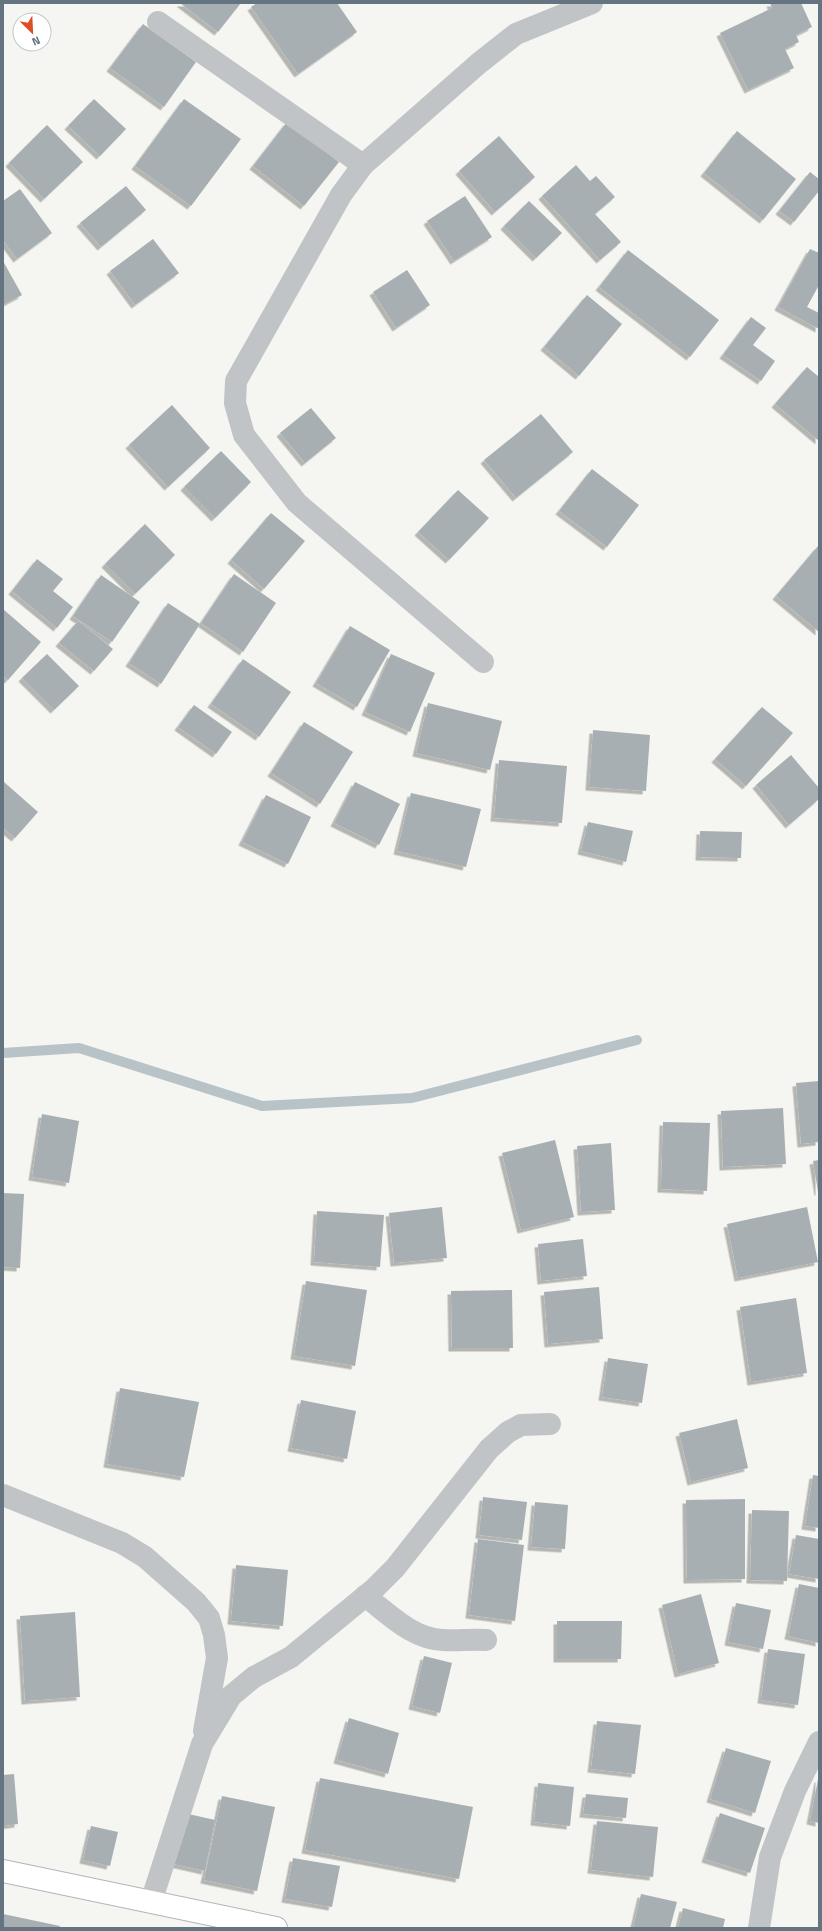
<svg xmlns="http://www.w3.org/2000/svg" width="822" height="1931" viewBox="0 0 822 1931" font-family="'Titillium Web',sans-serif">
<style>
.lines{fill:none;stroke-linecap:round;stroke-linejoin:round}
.stream{stroke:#b7c3c7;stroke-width:10}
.building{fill:#a7afb3;filter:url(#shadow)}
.major-casing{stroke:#b1b6b9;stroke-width:24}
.minor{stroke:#c0c4c7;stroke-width:22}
.major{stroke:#fff;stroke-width:22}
</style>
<defs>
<filter id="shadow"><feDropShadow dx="-3.5" dy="3.5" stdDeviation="0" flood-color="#0004"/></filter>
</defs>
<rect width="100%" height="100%" fill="#f5f5f1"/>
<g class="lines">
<path class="stream" d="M3,1053L79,1048L262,1106L412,1098L637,1040"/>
</g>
<g class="building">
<path d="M180,3H241L218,32Z"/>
<path d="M257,3H337L357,32L298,74L251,7Z"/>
<path d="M770,3H801L812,27L796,35L799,42L785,49L794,68L748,90L720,33L772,8Z"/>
<path d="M143,24L196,62L164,107L110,68Z"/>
<path d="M94,99L126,129L100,156L68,126Z"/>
<path d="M184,99L241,139L191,206L135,166Z"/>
<path d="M287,122L339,162L304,206L253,166Z"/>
<path d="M47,125L83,162L44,199L9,163Z"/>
<path d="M737,131L796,179L763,220L704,173Z"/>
<path d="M499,136L535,177L495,212L459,171Z"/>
<path d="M576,165L590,181L596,176L615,197L595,214L621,242L600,260L542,196Z"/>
<path d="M810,172L819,179V191L794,222L779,211Z"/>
<path d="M126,186L146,210L101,247L80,223Z"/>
<path d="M20,189L52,233L17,259L3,240V201Z"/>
<path d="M465,196L492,237L454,261L427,221Z"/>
<path d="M529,201L562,233L536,258L504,226Z"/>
<path d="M153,239L179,273L135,305L110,271Z"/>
<path d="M810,249L819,253V285L807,307L819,313V329L778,307Z"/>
<path d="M628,250L719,320L690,357L599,287Z"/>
<path d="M3,261L22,295L3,305Z"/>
<path d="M407,270L430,305L396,328L373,292Z"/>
<path d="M587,295L622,324L579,376L544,347Z"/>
<path d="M751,317L766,328L753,345L775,361L761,381L723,355Z"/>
<path d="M807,367L819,377V441L775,404Z"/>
<path d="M172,405L210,448L168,487L129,445Z"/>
<path d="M311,408L336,438L305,463L280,433Z"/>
<path d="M541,414L573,452L516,498L484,460Z"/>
<path d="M221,451L251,482L215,518L184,487Z"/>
<path d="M592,469L639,505L607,547L559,511Z"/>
<path d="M458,490L489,518L449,560L418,532Z"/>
<path d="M271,513L305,541L264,589L231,560Z"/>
<path d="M145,524L175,555L135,594L105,564Z"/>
<path d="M818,546L819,547V632L776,596Z"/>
<path d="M37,559L63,579L53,591L73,607L57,628L12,591Z"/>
<path d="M234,574L276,603L243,652L201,623Z"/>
<path d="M101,575L140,602L112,642L73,616Z"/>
<path d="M168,603L200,624L161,684L129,663Z"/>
<path d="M3,609L41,642L8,680L3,676Z"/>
<path d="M78,621L113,649L94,671L59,643Z"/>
<path d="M350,626L390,650L357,707L316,683Z"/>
<path d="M47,654L79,686L54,710L22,678Z"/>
<path d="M391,654L435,673L410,732L365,712Z"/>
<path d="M243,659L291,692L259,737L211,704Z"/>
<path d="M428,703L502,721L490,770L416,753Z"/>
<path d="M194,705L232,732L216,754L178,727Z"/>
<path d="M762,707L793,733L746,786L715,759Z"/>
<path d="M304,722L353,752L320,804L271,773Z"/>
<path d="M593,730L650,735L646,791L589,787Z"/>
<path d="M791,755L819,788V799L789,825L756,785Z"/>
<path d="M499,760L567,766L562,823L494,818Z"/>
<path d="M4,782L38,812L15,838L3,828V784Z"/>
<path d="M355,782L400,804L379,845L334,823Z"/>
<path d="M411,793L481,809L466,867L397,851Z"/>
<path d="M266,795L311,817L288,864L242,842Z"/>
<path d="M588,822L633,831L626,862L581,851Z"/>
<path d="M700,831L742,832L741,858L699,857Z"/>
<path d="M819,1081V1142L801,1144L796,1083Z"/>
<path d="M783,1108L786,1164L723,1167L721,1111Z"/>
<path d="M42,1114L79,1121L69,1183L32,1177Z"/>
<path d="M663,1122L710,1123L707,1191L661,1189Z"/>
<path d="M555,1140L574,1217L521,1230L502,1153Z"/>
<path d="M611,1143L615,1210L581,1212L577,1146Z"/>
<path d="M819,1160V1192H818L813,1161Z"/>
<path d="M3,1193L24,1194L20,1268L3,1267Z"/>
<path d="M442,1207L447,1258L394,1263L389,1213Z"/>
<path d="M807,1207L818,1262L738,1278L727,1224Z"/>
<path d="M317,1211L384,1215L380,1267L314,1262Z"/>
<path d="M583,1239L587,1276L541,1281L538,1244Z"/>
<path d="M306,1281L367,1290L355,1366L294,1356Z"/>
<path d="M599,1287L603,1339L548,1344L544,1292Z"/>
<path d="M512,1290L513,1348H452L451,1291Z"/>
<path d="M796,1298L807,1373L751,1382L740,1307Z"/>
<path d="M608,1358L648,1364L642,1403L602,1397Z"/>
<path d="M120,1388L199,1402L184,1477L107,1464Z"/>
<path d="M301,1400L356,1411L347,1459L291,1448Z"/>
<path d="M737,1419L748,1468L691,1482L679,1433Z"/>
<path d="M813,1475L819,1476V1528L805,1526Z"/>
<path d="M483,1497L527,1502L522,1540L479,1535Z"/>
<path d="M745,1499V1579L687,1580L686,1500Z"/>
<path d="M535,1502L568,1505L565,1549L531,1547Z"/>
<path d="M752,1510L789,1511L787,1581L750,1580Z"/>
<path d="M796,1535L819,1539V1579L789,1574Z"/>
<path d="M478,1539L524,1545L515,1621L469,1615Z"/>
<path d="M236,1565L288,1570L283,1626L231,1621Z"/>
<path d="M799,1584L819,1588V1643L788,1636Z"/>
<path d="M701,1594L719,1663L678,1674L662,1605Z"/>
<path d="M736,1603L771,1610L763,1649L728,1642Z"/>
<path d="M75,1612L80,1697L25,1701L20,1616Z"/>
<path d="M557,1621H622L621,1659H557Z"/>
<path d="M768,1649L805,1654L798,1705L761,1700Z"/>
<path d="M424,1656L452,1663L440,1713L412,1706Z"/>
<path d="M349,1718L399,1733L388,1774L337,1760Z"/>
<path d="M597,1721L641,1725L635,1774L591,1769Z"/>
<path d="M726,1748L771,1761L755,1813L710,1799Z"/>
<path d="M14,1774L18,1824L3,1826V1775Z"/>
<path d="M320,1778L473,1807L459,1879L305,1850Z"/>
<path d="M818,1779H819V1823L810,1821Z"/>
<path d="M538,1783L574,1787L570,1826L534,1822Z"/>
<path d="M586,1794L628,1798L626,1818L583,1814Z"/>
<path d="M222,1796L275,1807L257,1891L204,1880Z"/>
<path d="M184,1813L215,1820L205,1871L174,1864Z"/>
<path d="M720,1813L765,1828L750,1873L705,1859Z"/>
<path d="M597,1821L658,1827L653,1877L591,1870Z"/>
<path d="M91,1826L118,1832L110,1866L83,1860Z"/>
<path d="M293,1858L340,1866L332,1907L285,1899Z"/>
<path d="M641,1894L677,1902L670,1928H633Z"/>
<path d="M683,1908L725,1919L723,1928H678Z"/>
<path d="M3,1914L60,1926L59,1928H3Z"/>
</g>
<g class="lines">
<defs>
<path id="major" d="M3,1871L276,1928"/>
</defs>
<use href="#major" class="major-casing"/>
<g class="minor">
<path d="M158,22L363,165"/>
<path d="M483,662L297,503L244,435L235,403L236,381L341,195L363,165L478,64L516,34L592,3"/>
<path d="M3,1495L122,1543L145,1557L196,1602L209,1618L214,1635L217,1658L204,1731"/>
<path d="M365,1596C388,1613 412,1639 443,1640C457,1641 472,1639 486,1640"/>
<path d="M151,1902L202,1744L231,1696L254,1677L291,1657L374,1589L395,1568L489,1449L508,1432L521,1425L550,1424"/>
<path d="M759,1928L770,1857L795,1791L819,1742"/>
</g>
<use href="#major" class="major"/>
</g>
<rect width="822" height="1931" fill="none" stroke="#647581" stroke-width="8"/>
<g transform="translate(32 32) rotate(156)"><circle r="19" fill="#ffffff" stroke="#c1c8cd"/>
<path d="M0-3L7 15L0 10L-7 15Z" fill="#df4d26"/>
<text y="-6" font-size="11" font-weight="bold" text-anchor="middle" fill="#647581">N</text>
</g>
</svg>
